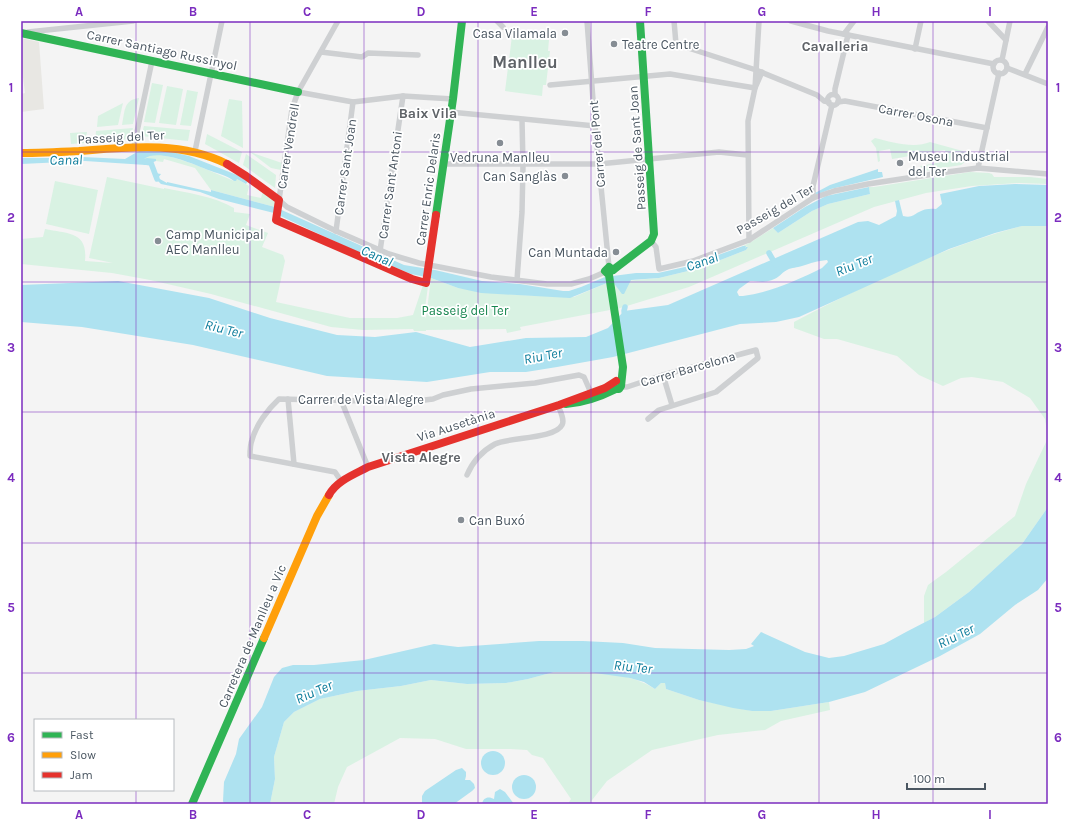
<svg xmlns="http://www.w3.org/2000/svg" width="1069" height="825" viewBox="0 0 1069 825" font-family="Karla,sans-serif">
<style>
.commercial{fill:#e8e7e3}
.green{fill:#d9f2e3}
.water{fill:#aee2f0;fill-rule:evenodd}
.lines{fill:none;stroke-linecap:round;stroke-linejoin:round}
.canal{stroke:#aee2f0;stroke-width:5.5}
.street{stroke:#ced0d2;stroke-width:5.5}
.fast{stroke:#30b455;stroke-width:8}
.slow{stroke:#ff9f0a;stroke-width:8}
.jam{stroke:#e5322d;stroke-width:8}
.grid{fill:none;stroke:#7b2cbf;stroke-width:1;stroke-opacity:0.55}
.poi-dot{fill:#868d94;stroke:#fff;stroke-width:1.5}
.labels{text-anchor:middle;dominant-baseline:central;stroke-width:3.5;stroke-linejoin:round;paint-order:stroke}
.poi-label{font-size:13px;fill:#4a5661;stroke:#fff;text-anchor:start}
.street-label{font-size:13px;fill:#4a5661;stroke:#fff}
.park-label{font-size:13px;fill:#17864f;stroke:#fff}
.neighbourhood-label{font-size:14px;font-weight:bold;fill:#5f6368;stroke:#fff}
.water-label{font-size:14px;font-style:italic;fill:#0c7c9b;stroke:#fff}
.district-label{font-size:17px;font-weight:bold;fill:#5f6368;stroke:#fff}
.neatline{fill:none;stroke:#7b2cbf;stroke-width:1.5}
.grid-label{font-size:13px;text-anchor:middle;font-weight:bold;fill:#7b2cbf}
</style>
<rect width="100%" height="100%" fill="#f4f4f4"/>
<path class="commercial" d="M21,38L39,42L44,109L21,112V94L25,93L21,62Z"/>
<g class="green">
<path d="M512,36L549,40L548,51H550L546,85H543L542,96L505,91Z"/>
<path d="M152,83L163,85L155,123L144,122Z"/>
<path d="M167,86L183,89L176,125L159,123Z"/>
<path d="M187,90L198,92L191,126L180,125Z"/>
<path d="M139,98L133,124L122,125C125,112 123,100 139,98Z"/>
<path d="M229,99L242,101L243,148L221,136Z"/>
<path d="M123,103L118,125L97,127L98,116Z"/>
<path d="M144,126L190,130L188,141L141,136Z"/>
<path d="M133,128L130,139L95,142L96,131Z"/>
<path d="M87,132L85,143L71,144L70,133Z"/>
<path d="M207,134L242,152L239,163L205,144Z"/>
<path d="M875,138C891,142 914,149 930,142L970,153L967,160L961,165L924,171L920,166L947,161L945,150L892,159L890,149L879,151L880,161L878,162L876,148L871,141Z"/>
<path d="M250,152L282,163L281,170L271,168Z"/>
<path d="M246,154L276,175L275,188L243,165Z"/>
<path d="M149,155H163L178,159L196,165L234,181L237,179L249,186L247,195L261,198L263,191L276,201L275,207L211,190L195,168L164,159L163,162L156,161V159H144Z"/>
<path d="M970,172L989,173L992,174L994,177H1030L1048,179V184L1019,183L972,186L926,193L874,207L689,287L617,309L613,282L659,278L688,271L691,272L696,268L718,261L746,250L748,247L743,246L751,242L773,228L778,233L812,211L828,204L870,194L869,187H874Z"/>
<path d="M107,177L164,189V188C187,193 214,196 234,208V212L250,214L246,225L268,233L262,247L283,255L285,261L276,302L350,318H397L413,315L423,285L428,286L424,316L426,318L431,278L458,288L519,295L574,297L607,283L610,310L520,327L521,330L507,333L506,329L426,330V331H414L413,329L363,330L331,327L211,294L150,280L112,273L21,264V239L43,237L45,229C68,234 88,231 85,261L113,263L89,258Z"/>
<path d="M55,181L98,190L89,234L46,224Z"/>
<path d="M1022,226H1048V437L1045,419L1030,398L1003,382L972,377L961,378L943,386L919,375L897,356L837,339H824L794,328V322C867,284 942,247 1022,226Z"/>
<path d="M1048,438V507L1022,544L969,592L935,617L924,623V596L928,585L946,572L1015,516L1026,484Z"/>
<path d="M554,672C587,672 626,670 655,689L661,683H665L666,689L699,700L752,711H771L829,702L830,710L781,721L765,730L718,735L652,750L607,781L589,804H568L571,799L543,758L532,755L527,750L510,749H466L435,739L400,738L347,767L338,787L334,804H270L275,779L274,757L284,722L294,712L320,699L357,691L401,686L431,680L467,684L506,683L528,679Z"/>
</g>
<g class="water">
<path d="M145,149L172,152L189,156L237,175L248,181L246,184L237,179L236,181H234C227,175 216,173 208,170C193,164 158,148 144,159L147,158L156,159V161L146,165L85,161L21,164V158H65L82,157L125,159L137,152Z"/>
<path d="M878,169V172H882L883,177L831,189L816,195L815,193L830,185Z"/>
<path d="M155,173L161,174L158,178L167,183V182L211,192V190L275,207L404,265L435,270L482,281L520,284L563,291H569L581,287L605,277L636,273H658L685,267L743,246H746L745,248L746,247H748L746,250L718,261L696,268L691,272L688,271L659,278L631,280L624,294H622L613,282L607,283L570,298L481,293L458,288L431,278L411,274L349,248L274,213L219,199L200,192L161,184L154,177Z"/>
<path d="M1015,184L1048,185V226H1022L995,233L949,249L799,317L776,322L740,324L613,357L557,367L526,372H490L427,382L327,376L193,345L82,327L21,322V285L118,281L209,298L270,318L337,335L375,337L416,332L470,347L526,338L586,337L608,328L624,311L668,305L858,222L868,221L879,225L896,216L897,211L895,201L899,200L903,216C912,218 913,215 919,212C923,209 931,208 936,209L942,204L940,194L979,186ZM827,260L828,262L822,268C796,281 771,292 743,296H739L737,292L739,289L750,281C758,281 764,283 772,280C779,278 781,273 787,270C792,267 797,268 802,266C811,263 817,261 827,260Z"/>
<path d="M869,187L870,194L828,204L812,211L778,233L773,228L805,207L826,196Z"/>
<path d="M1048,507V578L1038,590L1015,605L980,634L940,656L865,692L829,702L771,711H752L733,708L699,700L666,689L665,683H661L655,689L644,682L630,678L588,672H554L528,679L506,683L467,684L431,680L401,686L357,691L320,699L294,712L284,722L274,757L275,779L270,804H224L223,801L224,782L236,754L239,739L262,707L274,677L282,668L293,665H314L364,660L434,644L458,647L539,641H583L623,643L655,648L729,650L746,649L754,646L751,644L761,632L805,652L829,658L844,656L884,644L906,632L935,617L969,592L1022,544Z"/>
<circle cx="493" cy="763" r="12"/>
<path d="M462,768L466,772V776L465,780H470L474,784L475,788L472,791L454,804H422V796L425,791L456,770Z"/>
<circle cx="524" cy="787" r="12"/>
<path d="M500,789L505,792L514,804H482C483,797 489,796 494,799L495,792Z"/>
</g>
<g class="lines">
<g class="canal">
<path d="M145,162L151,163L157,179"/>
<path d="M769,253L776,265"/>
<path d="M625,307L624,311L625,319"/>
</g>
<g class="street">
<path d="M338,21L298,92L292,109L279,200L287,207L336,231L389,254L419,263L491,277L547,284H571L589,279L605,272"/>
<path d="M497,21L503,27"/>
<path d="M587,21L595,126L609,267"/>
<path d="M674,21L676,44L756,70L817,95L824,101L829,102"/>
<path d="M791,21L828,31L994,64"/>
<path d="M988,21L1006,40"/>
<path d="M28,32L133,21"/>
<path d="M844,34L854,21"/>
<path d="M915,49L921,21"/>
<path d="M321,52L362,57L368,53L418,55"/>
<path d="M1002,60L1010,21"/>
<circle cx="1000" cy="67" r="7"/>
<path d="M1007,68L1048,84"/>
<path d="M1025,74L1048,27"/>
<path d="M550,85L670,74L755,88L762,72"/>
<path d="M298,92L353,102L403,96L453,99"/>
<path d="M835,94V89L848,35"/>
<circle cx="833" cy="100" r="5.5"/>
<path d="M838,102L845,101L987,128"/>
<path d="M450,112L595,126"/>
<path d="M134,146L152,61"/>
<path d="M195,151L222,21"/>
<path d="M443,164H599L719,152L747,155"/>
<path d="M978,168L999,73"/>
<path d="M813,198V186L832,105"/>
<path d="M336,231L353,102"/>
<path d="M749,240L748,121L755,88L759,21"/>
<path d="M651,241L656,247L659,269L693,261L749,240L813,198L834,191L868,184L947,172L978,168L1048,174"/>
<path d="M380,251L403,96"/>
<path d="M517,280L522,212L523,165L522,120"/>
<path d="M663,375L672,405"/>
<path d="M621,387H627L663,375L756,350L758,358L716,392L659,410L648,419"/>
<path d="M288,399L294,464"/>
<path d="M343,405L368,467"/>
<path d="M467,475C473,461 482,451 495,444C509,437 555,439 562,425C565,420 560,411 558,405"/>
<path d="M341,481L335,472L250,456C250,450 250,445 252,440C256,425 268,409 279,399L408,402L433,399L443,395L471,389L535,383L579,375L584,377L591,393"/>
</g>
<g class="fast">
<path d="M21,33L298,92"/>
<path d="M436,215L453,99L462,21"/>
<path d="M613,270L651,241L654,234L640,21"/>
<path d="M566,404C584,403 600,397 616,389H619L621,386L623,367L609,275L605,271L609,267L613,270"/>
<path d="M192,804L264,638"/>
</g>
<g class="slow">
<path d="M21,153C41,153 60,152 79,151C130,147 180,141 227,164"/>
<path d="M264,638L317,516L329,495"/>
</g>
<g class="jam">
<path d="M227,164L246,176L279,200L276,220L412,279L426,283L436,215"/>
<path d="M329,495C336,481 355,474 368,467L559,405L605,388L616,381"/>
</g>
</g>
<path class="grid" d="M136,21V720M250,21V804M364,21V804M478,21V804M591,21V804M705,21V804M819,21V804M933,21V804M21,152H1048M21,282H1048M21,412H1048M21,543H1048M21,673H1048M136,790V804"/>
<g class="poi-dot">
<circle cx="565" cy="33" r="4"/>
<circle cx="614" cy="44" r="4"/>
<circle cx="500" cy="143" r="4"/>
<circle cx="900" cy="163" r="4"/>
<circle cx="565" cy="176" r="4"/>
<circle cx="158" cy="241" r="4"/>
<circle cx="616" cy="252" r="4"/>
<circle cx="461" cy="520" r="4"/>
</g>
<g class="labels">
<g class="poi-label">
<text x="557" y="33" text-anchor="end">Casa Vilamala</text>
<text x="622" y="44">Teatre Centre</text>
<text x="908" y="156">Museu Industrial<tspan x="908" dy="15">del Ter</tspan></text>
<text x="500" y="157" text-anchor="middle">Vedruna Manlleu</text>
<text x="557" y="176" text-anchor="end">Can Sanglàs</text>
<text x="166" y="234">Camp Municipal<tspan x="166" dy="15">AEC Manlleu</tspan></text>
<text x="608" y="252" text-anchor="end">Can Muntada</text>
<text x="469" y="520">Can Buxó</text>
</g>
<g class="street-label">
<text transform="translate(162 50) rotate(12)">Carrer Santiago Russinyol</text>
<text transform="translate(916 115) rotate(11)">Carrer Osona</text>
<text transform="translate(121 137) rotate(-3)">Passeig del Ter</text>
<text transform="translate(597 144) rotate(-95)">Carrer del Pont</text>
<text transform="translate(288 146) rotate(-81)">Carrer Vendrell</text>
<text transform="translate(637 148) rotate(-94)">Passeig de Sant Joan</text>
<text transform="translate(345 167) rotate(-82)">Carrer Sant Joan</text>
<text transform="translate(390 185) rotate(-82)">Carrer Sant Antoni</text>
<text transform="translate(428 189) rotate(-82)">Carrer Enric Delaris</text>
<text transform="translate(775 209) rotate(-30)">Passeig del Ter</text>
<text transform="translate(688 369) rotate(-16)">Carrer Barcelona</text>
<text x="361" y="399">Carrer de Vista Alegre</text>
<text transform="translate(456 425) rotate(-18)">Via Ausetània</text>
<text transform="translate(252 636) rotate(-67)">Carretera de Manlleu a Vic</text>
</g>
<g class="park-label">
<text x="465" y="310">Passeig del Ter</text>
</g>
<g class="neighbourhood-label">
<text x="835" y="46">Cavalleria</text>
<text x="428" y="113">Baix Vila</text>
<text x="421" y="457">Vista Alegre</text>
</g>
<g class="water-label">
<text transform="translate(66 160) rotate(-1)">Canal</text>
<text transform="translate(377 256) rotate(24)">Canal</text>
<text transform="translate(702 262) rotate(-19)">Canal</text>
<text transform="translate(854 265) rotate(-22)">Riu Ter</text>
<text transform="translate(224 329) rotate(14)">Riu Ter</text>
<text transform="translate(543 356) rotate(-11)">Riu Ter</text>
<text transform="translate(956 636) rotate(-26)">Riu Ter</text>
<text transform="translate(633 667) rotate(6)">Riu Ter</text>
<text transform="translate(314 692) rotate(-24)">Riu Ter</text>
</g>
<g class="district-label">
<text x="525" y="62">Manlleu</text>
</g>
</g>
<rect width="1069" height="825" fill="none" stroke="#ffffff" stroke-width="44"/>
<rect x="34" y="719" width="140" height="72" fill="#ffffff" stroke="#b7bbc0"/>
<rect x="42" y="732" width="20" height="6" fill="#30b455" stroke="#b7bbc0"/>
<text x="70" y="739" font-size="12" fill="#4a5661">Fast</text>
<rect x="42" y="752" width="20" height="6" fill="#ff9f0a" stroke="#b7bbc0"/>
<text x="70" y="759" font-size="12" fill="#4a5661">Slow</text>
<rect x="42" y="772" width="20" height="6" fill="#e5322d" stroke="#b7bbc0"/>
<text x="70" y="779" font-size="12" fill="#4a5661">Jam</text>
<path d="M907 783v6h78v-6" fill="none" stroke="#4a5661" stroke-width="2"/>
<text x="913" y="783" font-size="12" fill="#4a5661" stroke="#ffffff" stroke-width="3" paint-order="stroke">100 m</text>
<rect x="22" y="22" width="1025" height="781" class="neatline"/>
<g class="grid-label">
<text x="79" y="16">A</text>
<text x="193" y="16">B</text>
<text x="307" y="16">C</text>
<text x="421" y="16">D</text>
<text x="534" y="16">E</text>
<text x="648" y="16">F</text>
<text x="762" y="16">G</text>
<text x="876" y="16">H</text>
<text x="990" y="16">I</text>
<text x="11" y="92">1</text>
<text x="1058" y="92">1</text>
<text x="11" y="222">2</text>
<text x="1058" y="222">2</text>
<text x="11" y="352">3</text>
<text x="1058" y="352">3</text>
<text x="11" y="482">4</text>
<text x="1058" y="482">4</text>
<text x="11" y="612">5</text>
<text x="1058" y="612">5</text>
<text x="11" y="742">6</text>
<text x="1058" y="742">6</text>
<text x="79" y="819">A</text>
<text x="193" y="819">B</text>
<text x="307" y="819">C</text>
<text x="421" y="819">D</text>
<text x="534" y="819">E</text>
<text x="648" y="819">F</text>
<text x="762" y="819">G</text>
<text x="876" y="819">H</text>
<text x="990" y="819">I</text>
</g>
</svg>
